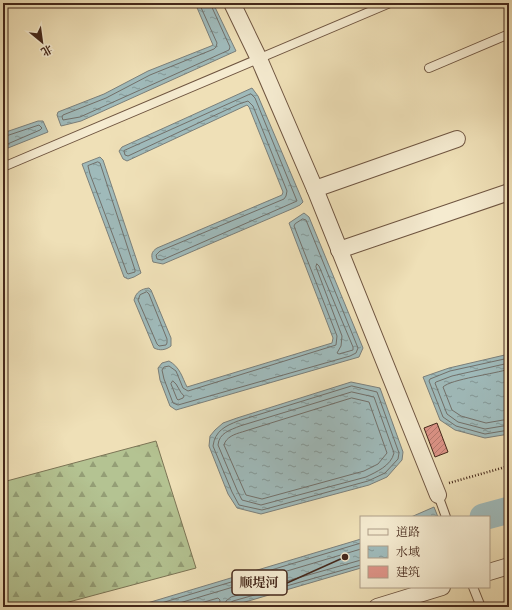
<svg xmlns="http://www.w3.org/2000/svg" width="512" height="610" viewBox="0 0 512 610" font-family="'Libre Caslon Text','Noto Serif SC',serif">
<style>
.forest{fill:url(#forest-firs);stroke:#7c7556}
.water{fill:url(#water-ripples);stroke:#7b7f7a}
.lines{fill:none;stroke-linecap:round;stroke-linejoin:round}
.shore{stroke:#72706a;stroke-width:1}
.river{stroke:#9fbaba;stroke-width:27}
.building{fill:url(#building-hatch);stroke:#44271a}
.service-casing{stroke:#6f5541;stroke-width:10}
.minor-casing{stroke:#6f5541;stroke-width:18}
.path{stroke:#44271a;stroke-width:2.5;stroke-dasharray:1 2;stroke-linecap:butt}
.service{stroke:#f5ebd0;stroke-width:8}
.minor{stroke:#f5ebd0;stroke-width:16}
.leader{fill:none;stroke:#44271a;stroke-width:1.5}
.callout-dot{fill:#44271a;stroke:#f5ebd0;stroke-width:1.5}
.callout{fill:#f5ebd0;stroke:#44271a;stroke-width:1.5}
.callout-label{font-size:13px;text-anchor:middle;font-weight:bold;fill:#44271a}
</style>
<defs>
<pattern id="forest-firs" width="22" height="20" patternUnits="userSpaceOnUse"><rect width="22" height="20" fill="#b4c392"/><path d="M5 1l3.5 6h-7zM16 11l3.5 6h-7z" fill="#949e76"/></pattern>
<pattern id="water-ripples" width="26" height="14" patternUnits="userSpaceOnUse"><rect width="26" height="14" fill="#9fbaba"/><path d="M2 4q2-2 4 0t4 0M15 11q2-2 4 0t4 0" fill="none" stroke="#839796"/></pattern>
<pattern id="building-hatch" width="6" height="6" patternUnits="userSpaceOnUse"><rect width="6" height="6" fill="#dd9387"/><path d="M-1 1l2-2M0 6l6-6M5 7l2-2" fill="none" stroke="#b5786e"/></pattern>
</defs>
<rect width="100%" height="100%" fill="#efe0b7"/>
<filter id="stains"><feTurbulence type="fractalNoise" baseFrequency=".005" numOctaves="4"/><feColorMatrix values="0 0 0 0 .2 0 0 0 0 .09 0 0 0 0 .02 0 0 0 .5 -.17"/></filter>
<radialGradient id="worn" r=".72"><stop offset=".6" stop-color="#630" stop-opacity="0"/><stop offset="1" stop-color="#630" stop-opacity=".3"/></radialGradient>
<path class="forest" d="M156,441L196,568L50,607H3V482Z"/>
<g class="water">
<path d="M195,3H213L236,51L81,121L61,126L57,115L58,112L104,94L148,71L211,46L213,45Z"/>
<path d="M252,88L258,96L303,202L300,205L294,208L163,264L153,262C151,255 151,252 157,248L282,195L283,192L249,107L247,105L127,161L123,159L119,151L122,147Z"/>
<path d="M38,121H43L48,132L3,150V133Z"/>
<path d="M100,157L103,160L141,273L134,277L128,279L124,277L82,164Z"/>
<path d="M304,213L309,217L363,348L359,357L176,410L170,406L160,380L158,368L162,363L169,361C180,367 182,377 187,387L332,343L333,338L289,223Z"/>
<path d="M149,288L151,290L171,338V346C166,350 160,351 154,348L134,300C136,292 141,289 149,288Z"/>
<path d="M509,354V434L485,438L455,430L440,420L423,377L449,368Z"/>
<path d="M351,382L380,388L403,452L402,460L387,477L369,485L261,514L237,508L228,494L209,446L210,436L215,430L223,423L237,418Z"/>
<path d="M434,507L438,517H411Z"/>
<path d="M361,539V568L228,607H134Z"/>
</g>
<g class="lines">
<g class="shore">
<path d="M199,3L217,43L216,47L214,49L150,75L106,98L63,115L62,117L63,120L80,117L229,50L230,47L210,3"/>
<path d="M251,94L255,98L297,201L162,260L157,259L156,255L160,251L284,199L286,196L287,191L253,106L248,101L239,104L128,156L125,155L124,151Z"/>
<path d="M3,137L39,125L42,128L40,130L3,146"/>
<path d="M98,162L100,163L135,270V272L128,274L127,273L90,174L88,166Z"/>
<path d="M303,219L306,220L358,348L356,353L350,356L178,405L173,403L164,379L162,370L164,367L169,366L176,371L183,388L188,391L336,345L337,336L294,226L295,224Z"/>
<path d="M317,264L319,266L353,347V350L339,354L337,353L341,346L342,336L316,267Z"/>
<path d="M147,292L149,294L167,339V343L166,345L159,346L157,344L138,300L140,295Z"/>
<path d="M509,358L450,371L430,379L429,381L443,417L456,426L485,434L509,430"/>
<path d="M509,363L452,376L436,382L435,383L447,414L458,422L485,429L509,425"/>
<path d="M509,369C495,374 451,379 443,387L452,410L461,416L486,423L509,419"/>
<path d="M173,381C178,384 179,392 184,396L183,398L178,400L177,399L171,384Z"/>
<path d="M352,386L377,392L399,453L398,459L385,473L368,481L262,510L239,505L232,492L213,446C215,431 225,426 238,421Z"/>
<path d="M352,392L374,397L394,453C391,466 376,472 366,477L261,505L242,500L237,490L218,445C219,433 230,430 240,426Z"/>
<path d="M352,398L369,402L387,453L378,464L364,471L262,499L246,495L224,445C226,437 235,434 242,432Z"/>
<path d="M148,607L361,543"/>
<path d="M166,607L361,549"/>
<path d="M187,607L218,598L220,600L219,607"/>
<path d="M225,607L226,601L231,597L361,560"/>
<path d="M230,607V603L233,601L361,565"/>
</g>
<path class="river" d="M483,517L509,510"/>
</g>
<path class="building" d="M437,423L448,452L435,457L424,428Z"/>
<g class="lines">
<defs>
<g id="service">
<path d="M429,68L509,34"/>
<path d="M3,167L390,3"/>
<path d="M438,495L446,517"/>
<path d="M473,587L481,607"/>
</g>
<g id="minor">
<path d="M232,3L259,59L315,189L438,495"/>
<path d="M315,189L457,139"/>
<path d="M339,250L509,192"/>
<path d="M489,572L509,566"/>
<path d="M377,607L442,587"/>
</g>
</defs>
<use href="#service" class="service-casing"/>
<use href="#minor" class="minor-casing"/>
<path class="path" d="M449,483L509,466"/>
<use href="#service" class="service"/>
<use href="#minor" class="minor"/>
</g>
<path class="leader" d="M345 557L287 583"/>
<circle class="callout-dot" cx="345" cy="557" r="4"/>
<rect class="callout" x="232" y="570" width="55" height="25" rx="4"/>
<g class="callout-label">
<text x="259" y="587">顺堤河</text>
</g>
<rect width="512" height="610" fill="none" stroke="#efe0b7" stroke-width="16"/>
<rect x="4" y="4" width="504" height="602" fill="none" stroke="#44271a" stroke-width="2"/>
<rect x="8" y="8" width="496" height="594" fill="none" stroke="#44271a"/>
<rect x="360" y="516" width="130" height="72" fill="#f5ebd0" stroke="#ae9d87"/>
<rect x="368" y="529" width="20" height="6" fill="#f5ebd0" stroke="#ae9d87"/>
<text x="396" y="536" font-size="12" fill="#44271a">道路</text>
<rect x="368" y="546" width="20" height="12" fill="url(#water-ripples)" stroke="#ae9d87"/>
<text x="396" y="556" font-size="12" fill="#44271a">水域</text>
<rect x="368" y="566" width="20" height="12" fill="#dd9387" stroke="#ae9d87"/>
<text x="396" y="576" font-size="12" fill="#44271a">建筑</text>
<g transform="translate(42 42) rotate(151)" stroke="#f5ebd0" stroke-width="3" paint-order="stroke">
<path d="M0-3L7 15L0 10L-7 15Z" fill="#44271a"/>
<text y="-6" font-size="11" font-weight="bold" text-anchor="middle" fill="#44271a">北</text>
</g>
<rect width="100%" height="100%" filter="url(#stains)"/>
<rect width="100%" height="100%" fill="url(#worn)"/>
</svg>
